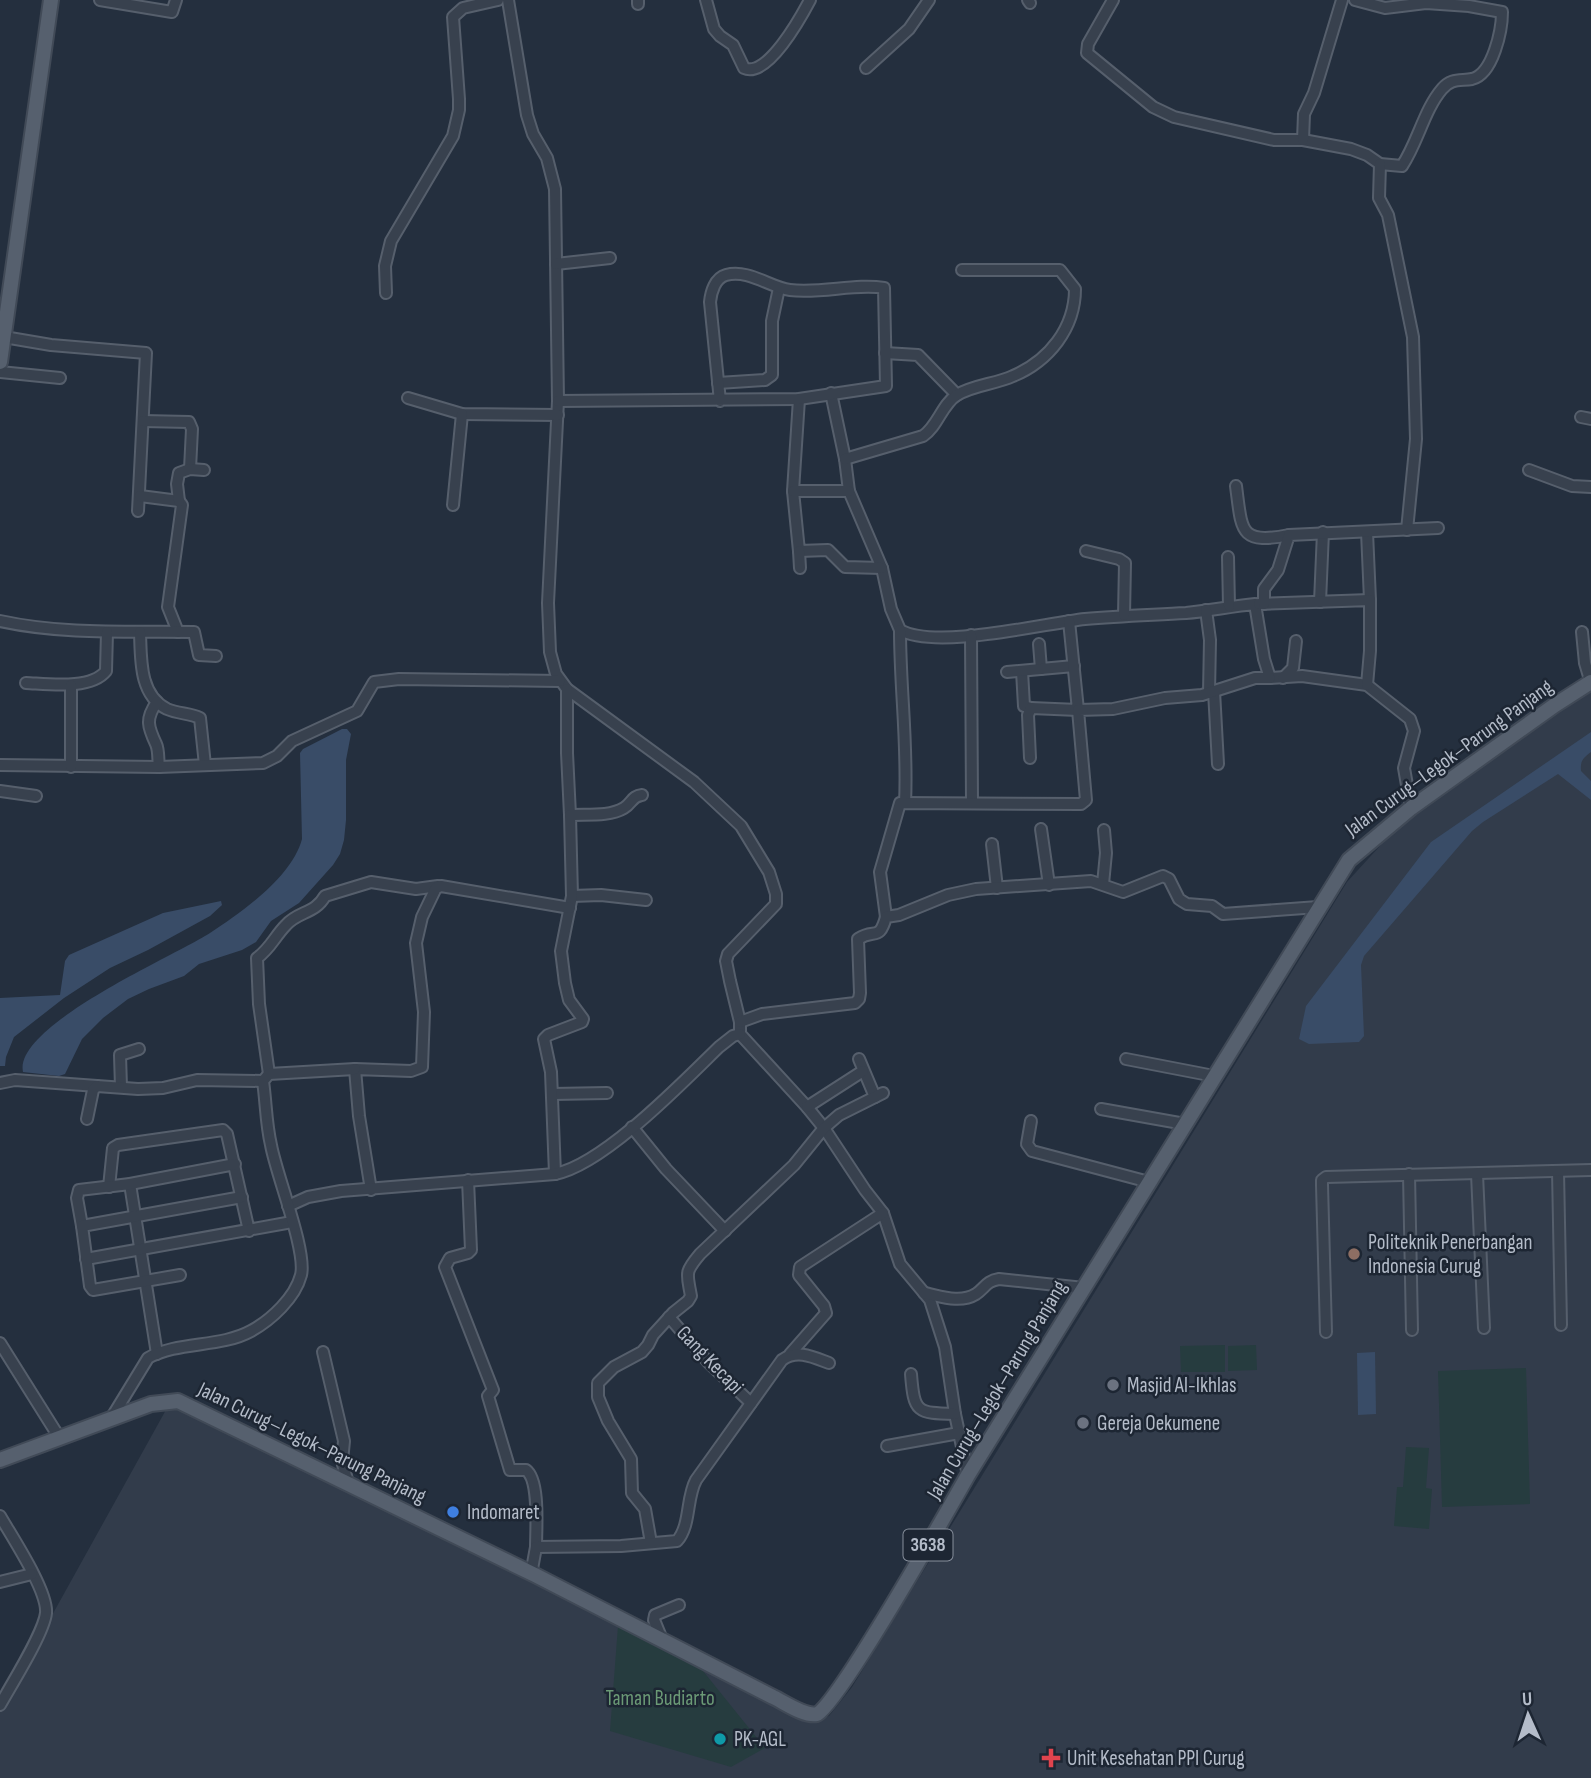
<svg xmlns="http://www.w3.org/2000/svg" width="1591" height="1778" viewBox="0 0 1591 1778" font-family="'Sofia Sans Condensed',sans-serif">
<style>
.airport{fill:#323c4b}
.green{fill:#263c3f}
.water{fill:#394c67}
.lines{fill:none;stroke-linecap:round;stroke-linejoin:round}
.minor-casing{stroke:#565f6c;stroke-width:14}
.major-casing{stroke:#414a57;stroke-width:18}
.minor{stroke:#38414e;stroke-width:10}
.major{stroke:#56606e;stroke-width:14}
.education-dot{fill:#8d6e63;stroke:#1d2633;stroke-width:2.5}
.worship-dot{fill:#6b7280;stroke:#1d2633;stroke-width:2.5}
.shop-dot{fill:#3f7fe0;stroke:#1d2633;stroke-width:2.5}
.culture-dot{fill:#0f9aa8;stroke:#1d2633;stroke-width:2.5}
.health-dot{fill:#e0444e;stroke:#1d2633;stroke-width:2.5}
.labels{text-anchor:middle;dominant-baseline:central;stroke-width:5;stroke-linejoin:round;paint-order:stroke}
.shield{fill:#1d2633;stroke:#878f9c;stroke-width:2}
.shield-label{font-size:19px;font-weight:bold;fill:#b4bcc9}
.street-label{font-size:21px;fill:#b4bcc9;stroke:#1d2633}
.poi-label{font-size:21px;fill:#b4bcc9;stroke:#1d2633;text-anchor:start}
.park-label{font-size:21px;fill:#6b9a76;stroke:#1d2633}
</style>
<rect width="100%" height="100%" fill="#242f3e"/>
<path class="airport" d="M1591,690V1778H0V1709L167,1408L184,1405L568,1599L618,1626L808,1720L829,1716L852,1687L1347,882L1400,824Z"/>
<g class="green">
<path d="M1225,1345V1372H1181L1180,1346Z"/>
<path d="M1256,1345L1257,1370L1228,1371V1346Z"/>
<path d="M1526,1368L1530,1504L1442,1507L1438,1371Z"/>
<path d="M1406,1447L1429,1448L1426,1488L1432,1489L1429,1529L1394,1526L1397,1487H1403Z"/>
<path d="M618,1626L699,1666L765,1748L731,1767L610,1731Z"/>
</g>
<g class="water">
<path d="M342,729H347L351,734L346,760V820L344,840L340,854L333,865L299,903L271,921L256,942L242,950L199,964L184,976L149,989L128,999L103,1018L82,1039L65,1074L59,1076L23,1072C13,1026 174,956 210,933C242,912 292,877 302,839L300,753L303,749Z"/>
<path d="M1591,732V752C1583,758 1580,761 1581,771L1591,781V800L1558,774L1483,822L1472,831L1364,956L1361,965L1364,1036L1359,1042L1309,1044L1299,1039L1306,1006L1431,842Z"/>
<path d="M221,901L222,905L210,916L148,950L110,968L64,998L14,1037L6,1057L5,1066H0V998L60,995L65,961L69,955L163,913Z"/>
<path d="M1375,1352L1376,1414L1358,1415L1357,1353Z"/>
</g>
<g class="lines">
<defs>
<g id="minor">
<path d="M100,0L172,12L176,0"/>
<path d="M508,0L527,115L533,134L547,158L555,189L558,401L548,603L550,652L556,674L567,689L694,782L741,826L769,872L776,894V904L728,954L726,961L730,981L740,1022V1034L807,1107L824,1128L865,1190L883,1213L900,1264L930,1300L945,1347L955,1414L968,1475"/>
<path d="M638,0V4"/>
<path d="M706,0L714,29L720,36L733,45L744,68C767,79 801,17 810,0"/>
<path d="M1028,0L1030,3"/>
<path d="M1113,0L1088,44L1087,53L1153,107L1174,117L1274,140H1303L1351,149L1367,155L1380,164L1402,166C1418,142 1424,110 1442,89C1451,78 1460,81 1472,79C1493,74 1502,30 1502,12L1469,6L1426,3L1385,8L1355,0"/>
<path d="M866,68L909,29L929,0"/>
<path d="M1303,140L1304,114L1314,93L1342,0"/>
<path d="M1380,164L1379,198L1388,215L1413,337L1416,439L1407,530"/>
<path d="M556,264L610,258"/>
<path d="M386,293L385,266L391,241L453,136L459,110V99L453,17L463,8L498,0"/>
<path d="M4,337L51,345L146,353L138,511"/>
<path d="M885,353L918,355L957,395"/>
<path d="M0,372L60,378"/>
<path d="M718,383L765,380L772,375V321L779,288"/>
<path d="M831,393L845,459L849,491L882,568L891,609L900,630C936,650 1041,624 1085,619C1119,616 1152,615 1186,613C1209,611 1232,606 1255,604L1264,659L1270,678L1302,676L1367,685L1410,719L1414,731L1404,768L1411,808"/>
<path d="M408,398L462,414L558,415"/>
<path d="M799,399L793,491L799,551L828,550L845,567L882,568"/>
<path d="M558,401L799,399L886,386L884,288C856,283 821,294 790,290C769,287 749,269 726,275C715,278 711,292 710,302L720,401"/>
<path d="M1581,417L1591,419"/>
<path d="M143,421L189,422L192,429L190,469"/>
<path d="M845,459L923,436C938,426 942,404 957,395C973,385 996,384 1013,376C1049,361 1075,328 1075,289L1060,270H962"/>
<path d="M1529,470L1572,486L1591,487"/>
<path d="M1236,486C1242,531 1239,545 1289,535"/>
<path d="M793,491H849"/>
<path d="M140,496L179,501L182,505L168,607L178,632"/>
<path d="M179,501L177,484L179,473L190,469L204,470"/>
<path d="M453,505L462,414"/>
<path d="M1367,532L1370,600"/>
<path d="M799,551L800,568"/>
<path d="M1086,551L1119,559L1125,563L1124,615"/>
<path d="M1228,557L1229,606"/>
<path d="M1320,602L1323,532"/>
<path d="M1259,604L1370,600V651L1367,685"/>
<path d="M1264,604V589L1278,570L1289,535L1438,528"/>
<path d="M1206,610L1210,640L1209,693"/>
<path d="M0,621C64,635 130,631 194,632L199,655L216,656"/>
<path d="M900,630C900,688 908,745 905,803"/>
<path d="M140,632C141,659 139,695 167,709C178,714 190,713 200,718L205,765"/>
<path d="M1582,632L1585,663L1591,683"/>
<path d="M971,635L972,802"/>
<path d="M1039,644L1041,669"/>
<path d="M1022,671L1024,706L1031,708"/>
<path d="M1007,672L1074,666"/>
<path d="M1283,678L1293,668L1296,641"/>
<path d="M26,683C48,684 91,690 106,671L107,632"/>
<path d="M567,689V753L570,815"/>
<path d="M1214,691L1218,764"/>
<path d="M157,702C145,719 148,727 156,744C159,750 158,761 159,767"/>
<path d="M1030,758L1028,715L1031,708L1078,710L1069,621"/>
<path d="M0,765L159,767L263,763L277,756L292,741L357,711L374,682L399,679L560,681"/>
<path d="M71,767V685"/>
<path d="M0,791L36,796"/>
<path d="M1041,829L1049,885"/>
<path d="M992,844L997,888"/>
<path d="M1103,884L1106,853L1104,830"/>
<path d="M572,896L601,895L646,900"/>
<path d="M886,917L880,872L900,803L1081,804L1086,800L1078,710L1113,709L1165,698L1202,695L1255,678H1270"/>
<path d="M740,1022L762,1014L855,1003L859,999L860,993L858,939C875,928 879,942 886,917L899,915L948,895L976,889L1091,881L1123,892L1163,876L1169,879L1179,899L1182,901L1187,904L1212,906L1223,914L1318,907"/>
<path d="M859,1059L875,1097"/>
<path d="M1126,1059L1214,1076"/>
<path d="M269,1074L259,1004L257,958C270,949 275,936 286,925C298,911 315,914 325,896L371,882L416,889L438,886"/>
<path d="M0,1083L15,1080L97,1086"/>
<path d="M121,1087L120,1055L139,1049"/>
<path d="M553,1094L607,1093"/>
<path d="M807,1107L863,1071"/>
<path d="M1101,1109L1185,1124"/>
<path d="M87,1119L93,1090L97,1086L138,1089L163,1088L197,1080L263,1081"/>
<path d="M1031,1121L1027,1144L1032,1151L1149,1182"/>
<path d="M632,1127L666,1169L725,1231"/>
<path d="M1558,1171L1561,1325"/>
<path d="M555,1174L551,1072L544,1039L548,1035L582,1022L583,1019L569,1000L565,983L561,951L572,896L570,815C587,814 609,817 624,808C632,803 632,796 642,795"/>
<path d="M1409,1174L1412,1330"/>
<path d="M1477,1174L1484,1328"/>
<path d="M468,1180L471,1250L468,1253L450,1258L445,1267L493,1390L488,1396L510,1470H526C540,1480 536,1530 536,1547"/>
<path d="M130,1184L157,1354"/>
<path d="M109,1187L113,1148L118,1145L223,1130L227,1134L249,1231"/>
<path d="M371,1190L359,1116L355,1069L411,1071L422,1067L424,1012L416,943L422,917L436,888L441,886L570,908"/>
<path d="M288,1206L308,1197L341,1191L555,1174C603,1165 682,1083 719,1047L733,1036L740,1034"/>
<path d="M82,1226L77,1198L79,1190L130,1184L235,1164"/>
<path d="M86,1259L292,1222"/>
<path d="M180,1275L93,1290L90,1286L82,1226L242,1197"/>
<path d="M924,1293C940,1296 960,1304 976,1294C985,1288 986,1281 999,1279L1084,1288"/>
<path d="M669,1317L708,1362L751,1403"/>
<path d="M1326,1332L1322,1185V1180L1326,1177L1591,1170"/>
<path d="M0,1343L59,1437"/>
<path d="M323,1352L344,1441L342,1461L348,1483"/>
<path d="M790,1354L826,1313L824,1306L799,1275L800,1267L883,1213"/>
<path d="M911,1374C914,1413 917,1413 955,1414"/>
<path d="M112,1417L148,1358C178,1341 220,1348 251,1331C271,1320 295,1298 301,1275C307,1251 276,1174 271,1145C266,1124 266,1102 263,1081L269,1074L355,1069"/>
<path d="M887,1446L959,1433"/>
<path d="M0,1516C12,1537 48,1591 46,1613C44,1633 11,1685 0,1705"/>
<path d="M651,1543L645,1509L632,1493L631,1459L608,1421L598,1397V1383L614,1367L642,1352L648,1345L653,1335L673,1313L688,1301L691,1296C687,1273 684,1273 700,1254L794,1165L824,1128L839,1115L883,1093"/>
<path d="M535,1575L532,1569L536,1547L621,1546L677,1541C691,1525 686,1498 696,1480L782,1360C797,1349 813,1357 829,1363"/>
<path d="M0,1582L32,1574"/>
<path d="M663,1642L654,1620L655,1615L679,1605"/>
</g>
<g id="major">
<path d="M0,362L51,0"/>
<path d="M0,1460L151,1404L178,1401L535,1575L773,1697C784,1702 805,1717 817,1714C835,1710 951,1505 968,1475L1349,860L1411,808L1555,705L1591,682"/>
</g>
</defs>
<use href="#minor" class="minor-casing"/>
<use href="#major" class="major-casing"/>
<use href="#minor" class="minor"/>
<use href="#major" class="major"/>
</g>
<circle class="education-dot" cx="1354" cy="1254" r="7"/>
<g class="worship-dot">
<circle cx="1113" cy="1385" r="7"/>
<circle cx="1083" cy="1423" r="7"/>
</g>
<circle class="shop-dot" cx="453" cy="1512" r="7"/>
<circle class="culture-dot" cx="720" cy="1739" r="7"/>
<path class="health-dot" d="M1047.5 1747.5h7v7h7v7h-7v7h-7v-7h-7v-7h7z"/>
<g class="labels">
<rect class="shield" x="903.5" y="1529.5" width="49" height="31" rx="5"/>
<g class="shield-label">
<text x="928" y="1545">3638</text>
</g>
<g class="street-label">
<text transform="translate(1449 758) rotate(-36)">Jalan Curug–Legok–Parung Panjang</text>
<text transform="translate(710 1360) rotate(46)">Gang Kecapi</text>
<text transform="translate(997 1390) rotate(-59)">Jalan Curug–Legok–Parung Panjang</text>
<text transform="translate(312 1443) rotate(26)">Jalan Curug–Legok–Parung Panjang</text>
</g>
<g class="poi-label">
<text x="1368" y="1242">Politeknik Penerbangan<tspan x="1368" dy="24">Indonesia Curug</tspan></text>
<text x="1127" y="1385">Masjid Al-Ikhlas</text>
<text x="1097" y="1423">Gereja Oekumene</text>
<text x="467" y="1512">Indomaret</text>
<text x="734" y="1739">PK-AGL</text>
<text x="1067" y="1758">Unit Kesehatan PPI Curug</text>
</g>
<g class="park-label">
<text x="660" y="1698">Taman Budiarto</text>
</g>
</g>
<g transform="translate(1528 1715) rotate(357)" stroke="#1d2633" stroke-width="5" paint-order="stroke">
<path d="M0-5L12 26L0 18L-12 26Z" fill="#b4bcc9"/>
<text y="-10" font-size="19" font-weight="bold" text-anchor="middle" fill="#b4bcc9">U</text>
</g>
</svg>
